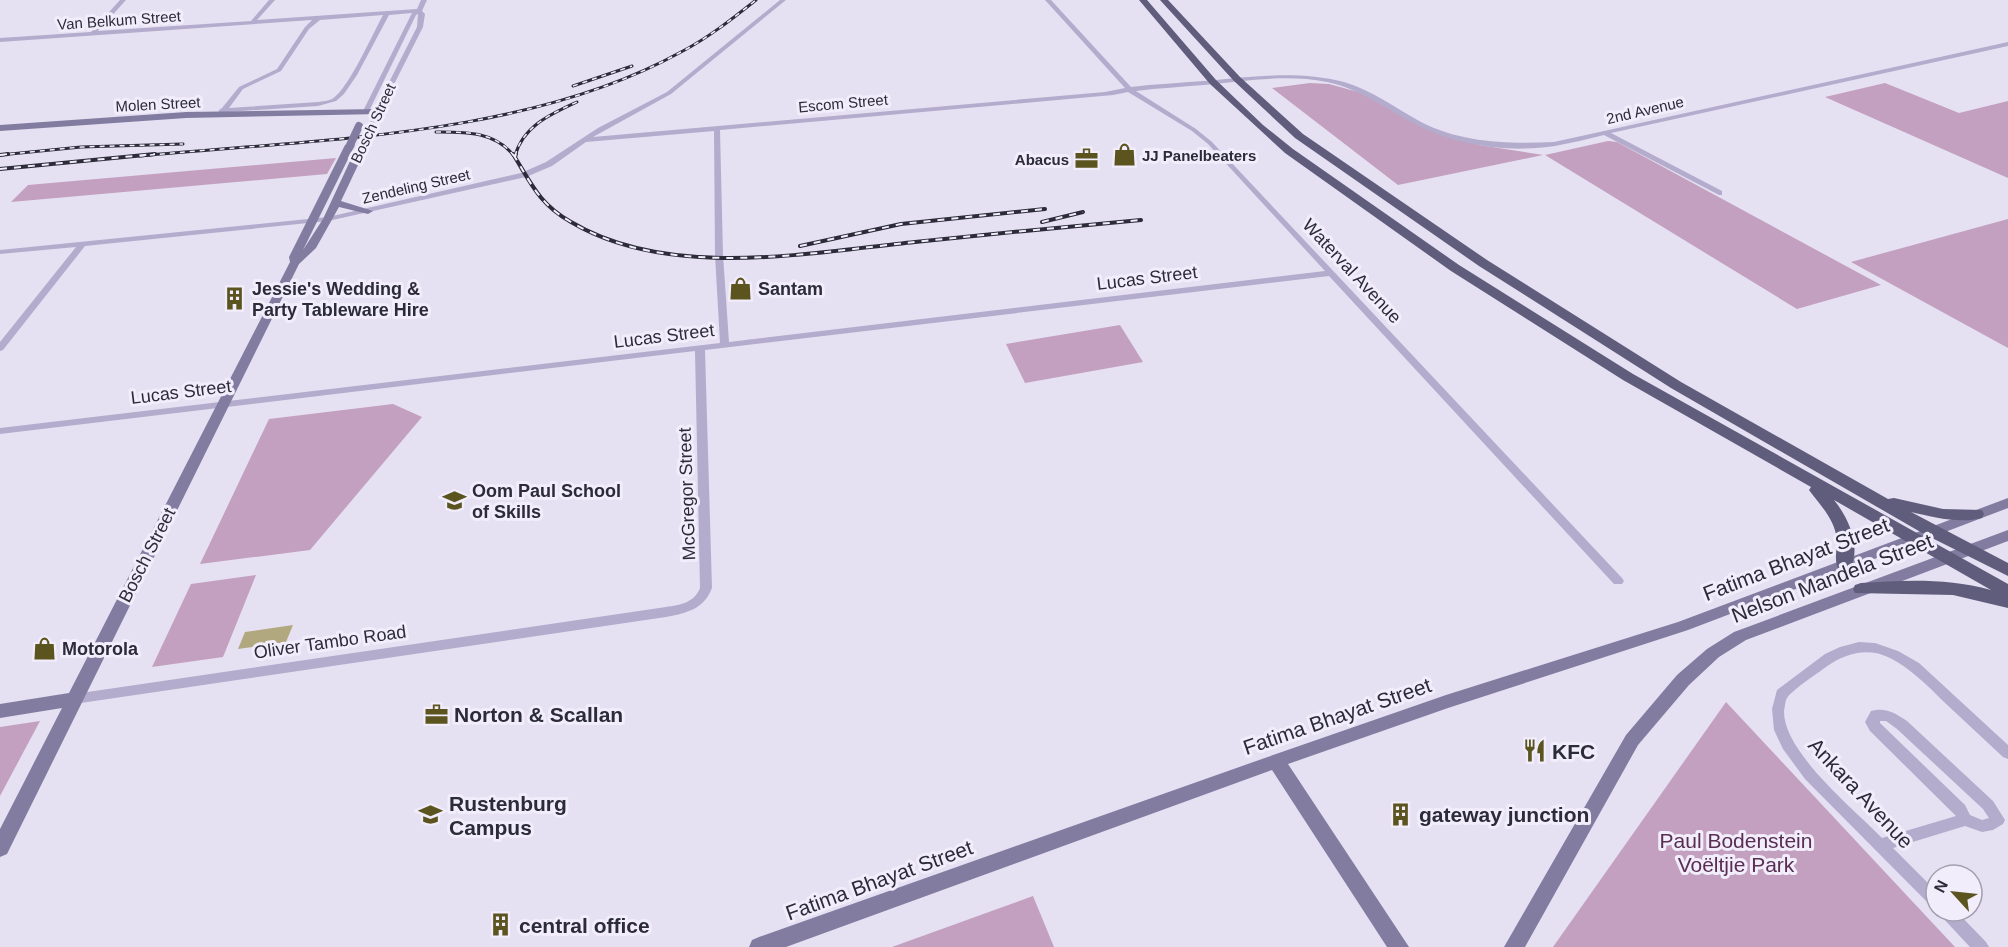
<svg xmlns="http://www.w3.org/2000/svg" width="2008" height="947" viewBox="0 0 2008 947" font-family="Helvetica,sans-serif">
<style>
.green{fill:#c3a0bf}
.water{fill:#b1a87f}
.lines{fill:none;stroke-linecap:round;stroke-linejoin:round}
.street{fill:#b4accc;fill-rule:evenodd}
.secondary{fill:#827da0;fill-rule:evenodd}
.primary{fill:#605c7c;fill-rule:evenodd}
.rail-far1-casing{stroke:#2c2b3a;stroke-width:3}
.rail-casing{stroke:#2c2b3a;stroke-width:4}
.rail-far1{stroke:#f2edfb;stroke-width:1.5;stroke-dasharray:5;stroke-linecap:butt}
.rail{stroke:#f2edfb;stroke-width:2;stroke-dasharray:7;stroke-linecap:butt}
.secondary-bridge{stroke:#827da0;stroke-width:8}
.labels{text-anchor:middle;dominant-baseline:central;stroke-width:6;stroke-linejoin:round;paint-order:stroke}
.far-street-label{font-size:15px;fill:#2c2b3a;stroke:#f2edfb}
.far-poi-label{font-size:15px;font-weight:bold;fill:#2c2b3a;stroke:#f2edfb;text-anchor:start}
.street-label{font-size:18px;fill:#2c2b3a;stroke:#f2edfb}
.poi-label{font-size:18px;font-weight:bold;fill:#2c2b3a;stroke:#f2edfb;text-anchor:start}
.near-street-label{font-size:21px;fill:#2c2b3a;stroke:#f2edfb}
.near-poi-label{font-size:21px;font-weight:bold;fill:#2c2b3a;stroke:#f2edfb;text-anchor:start}
.near-park-label{font-size:21px;fill:#592e52;stroke:#f2edfb}
</style>
<rect width="100%" height="100%" fill="#e6e0f3"/>
<g class="green">
<path d="M1310,83L1329,84L1362,93L1437,132L1479,145L1543,155L1398,185L1272,88Z"/>
<path d="M1885,83L1959,113L2008,101V178L1825,97Z"/>
<path d="M1608,141L1617,142L1881,285L1797,309L1545,155Z"/>
<path d="M336,158L327,174L11,202L28,185Z"/>
<path d="M2008,219V348L1851,262Z"/>
<path d="M1120,325L1143,362L1025,383L1006,344Z"/>
<path d="M393,404L422,417L310,550L200,564L269,419Z"/>
<path d="M256,575L223,657L152,667L191,584Z"/>
<path d="M1726,702L1955,947H1553Z"/>
<path d="M40,721L0,796V727Z"/>
<path d="M1033,896L1054,947H892Z"/>
</g>
<path class="water" d="M293,625L286,642L238,649L245,632Z"/>
<g class="lines">
<g class="street">
<path d="M120,0H126L98,31L251,21L269,0H275L257,20L417,9L421,0H427L422,11L425,14L423,27L382,108L379,110L376,108L417,27L418,14L416,15L370,109L367,111L364,109L412,13L389,15L357,75L344,94L336,101L318,106L226,112L221,116L218,114L219,110L222,108L239,87L277,69L305,27L312,20L0,42V38L91,32ZM383,15C373,33 348,90 332,99C328,101 322,101 318,102L229,108L243,89L281,71L309,29L320,20Z"/>
<path d="M780,0H786L671,94L593,137L1105,92L1125,88L1045,0H1051L1131,87C1155,84 1179,83 1204,81C1251,77 1297,70 1344,82C1372,90 1395,108 1421,122C1462,143 1508,144 1554,142L2008,42V46L1611,133L1722,191V195H1719L1604,135C1588,139 1571,143 1555,146C1510,153 1457,146 1417,125C1387,110 1361,89 1327,82C1286,74 1245,81 1204,85C1181,87 1159,88 1136,91L1196,129L1212,142L1622,578L1624,581L1622,584H1614L1329,276L705,350L712,588C704,609 687,613 666,617L74,704L69,703L68,699L69,695L74,694L666,607C680,605 694,603 700,588L695,351L0,434V428L720,343L715,255L714,131L586,142L552,166L526,177L328,221L85,246L3,350L0,351V342L76,247L0,254V250L328,217L521,173L546,162L598,128L667,92ZM1128,92L1192,131L1208,144L1325,271L729,342L723,255L720,130L1113,95Z"/>
<path d="M1859,642L1875,643L1898,651L1919,663L2008,745V759L2003,757C1983,738 1963,720 1943,701C1927,685 1911,669 1890,658C1868,647 1846,653 1826,667C1818,673 1792,690 1787,698C1785,701 1785,707 1784,711C1783,752 1854,809 1882,838L1956,816L1870,731L1865,722L1871,711C1886,707 1895,713 1907,721L1993,801L2005,820L2003,824L1993,830L1982,832L1965,826L1893,848L1936,891V908L1931,906L1805,779L1783,749L1774,730L1772,709L1777,690L1825,654L1840,647ZM1880,721H1886L1897,729L1983,809L1989,818L1982,820L1970,815L1965,805L1880,723Z"/>
<path d="M1938,911H1956L1986,942L1989,947H1970L1941,916Z"/>
</g>
<g class="secondary">
<path d="M378,109L382,112L381,114L186,118L0,131V125L186,112Z"/>
<path d="M350,142L355,145L303,250L323,219L358,144L363,141L368,144L341,201L373,211L368,214L339,207L316,248L299,264L7,854L0,857V829L62,708L0,718V704L69,693L290,262L289,257L345,145Z"/>
<path d="M2008,498V508L1688,630L1448,708L1288,764L1409,947H1387L1272,770L786,947H749L752,940L759,937L1276,754L1446,695L1678,622Z"/>
<path d="M2008,530V541L1746,640L1719,657L1689,685L1638,745L1525,947H1504L1626,735L1677,675L1707,649L1734,632Z"/>
</g>
<g class="primary">
<path d="M1139,0H1147L1216,80L1263,125L1293,149L1459,265L1633,374L2008,584V608L1953,595L1855,593L1853,589L1855,585L1861,583C1905,580 1948,578 1991,590L1834,500C1848,517 1862,547 1850,568H1838C1834,560 1837,549 1837,540C1835,521 1823,508 1812,494L1809,490L1811,487L1623,380L1451,271L1285,153L1210,84Z"/>
<path d="M1160,0H1168L1240,77L1303,134L1487,260L1681,382L1888,499L1894,498L1943,509L1982,510L1984,514L1982,518C1959,524 1933,517 1911,512L2008,563V576L1924,534L1671,388L1479,266L1295,138L1234,81Z"/>
</g>
<defs>
<g id="rail-far1">
<path d="M573,86L632,66"/>
<path d="M436,132C465,132 495,131 514,156"/>
<path d="M0,155L81,147L183,144"/>
<path d="M140,156C314,139 525,138 681,52C708,38 732,19 756,0"/>
<path d="M515,156C523,126 551,114 577,102"/>
</g>
<g id="rail">
<path d="M513,154C531,183 539,204 571,222C669,280 807,253 915,242C990,234 1066,227 1141,220"/>
<path d="M0,155L8,154"/>
<path d="M515,157L516,154"/>
<path d="M0,169L155,154"/>
<path d="M1042,222L1083,212"/>
<path d="M800,246L901,224L1045,209"/>
</g>
</defs>
<use href="#rail-far1" class="rail-far1-casing"/>
<use href="#rail" class="rail-casing"/>
<use href="#rail-far1" class="rail-far1"/>
<use href="#rail" class="rail"/>
<g class="secondary-bridge">
<path d="M363,144L373,125"/>
<path d="M350,145L359,126"/>
</g>
</g>
<defs>
<symbol id="shop-bare" viewBox="-9 -9 18 18"><path d="M-5-2.5h2.3a2.7 3.5 0 0 1 5.4 0H5L5.5 6h-11ZM-1.5-2.5h3a1.5 2.3 0 0 0-3 0Z" fill="#5c541f" stroke="#f2edfb" stroke-width="2.5" paint-order="stroke"/></symbol>
<symbol id="office-bare" viewBox="-9 -9 18 18"><path d="M-6-3h4V-5.5h4V-3h4V5H-6ZM-1-4.5V-3h2v-1.5ZM-6 0V1H6V0Z" fill="#5c541f" stroke="#f2edfb" stroke-width="2.5" paint-order="stroke"/></symbol>
<symbol id="building-bare" viewBox="-9 -9 18 18"><path d="M-4-6H4V6H1V3H-1V6H-4ZM-2.5-4.3h1.7v1.8h-1.7ZM.8-4.3h1.7v1.8H.8ZM-2.5-1h1.7V.8h-1.7ZM.8-1h1.7V.8H.8Z" fill="#5c541f" stroke="#f2edfb" stroke-width="2.5" paint-order="stroke"/></symbol>
<symbol id="school-bare" viewBox="-9 -9 18 18"><path d="M0-5L7-2L0 1L-7-2ZM-4 1L0 2.5L4 1V4Q0 6-4 4Z" fill="#5c541f" stroke="#f2edfb" stroke-width="2.5" paint-order="stroke"/></symbol>
<symbol id="restaurant-bare" viewBox="-9 -9 18 18"><path d="M-5-6h1v4h1v-4h1v4h1v-4h1v5L-1.5 .5V6h-2V.5L-5-1ZM5-6V6H3V1.5H1.5Q1.5-4 5-6Z" fill="#5c541f" stroke="#f2edfb" stroke-width="2.5" paint-order="stroke"/></symbol>
<symbol id="university-bare" viewBox="-9 -9 18 18"><path d="M0-5L7-2L0 1L-7-2ZM-4 1L0 2.5L4 1V4Q0 6-4 4Z" fill="#5c541f" stroke="#f2edfb" stroke-width="2.5" paint-order="stroke"/></symbol>
</defs>
<g fill-rule="evenodd">
<use href="#shop-bare" x="1108" y="138" width="33" height="33"/>
<use href="#office-bare" x="1070" y="142" width="33" height="33"/>
<use href="#shop-bare" x="724" y="272" width="33" height="33"/>
<use href="#building-bare" x="218" y="282" width="33" height="33"/>
<use href="#school-bare" x="438" y="484" width="33" height="33"/>
<use href="#shop-bare" x="28" y="632" width="33" height="33"/>
<use href="#office-bare" x="420" y="698" width="33" height="33"/>
<use href="#restaurant-bare" x="1518" y="734" width="33" height="33"/>
<use href="#building-bare" x="1384" y="798" width="33" height="33"/>
<use href="#university-bare" x="414" y="798" width="33" height="33"/>
<use href="#building-bare" x="484" y="908" width="33" height="33"/>
</g>
<g class="labels">
<g class="far-street-label">
<text transform="translate(119 20) rotate(-4)">Van Belkum Street</text>
<text transform="translate(843 103) rotate(-5)">Escom Street</text>
<text transform="translate(158 104) rotate(-3)">Molen Street</text>
<text transform="translate(1645 110) rotate(-13)">2nd Avenue</text>
<text transform="translate(373 123) rotate(-65)">Bosch Street</text>
<text transform="translate(416 186) rotate(-13)">Zendeling Street</text>
</g>
<g class="far-poi-label">
<text x="1142" y="155">JJ Panelbeaters</text>
<text x="1069" y="159" text-anchor="end">Abacus</text>
</g>
<g class="street-label">
<text transform="translate(1352 271) rotate(47)">Waterval Avenue</text>
<text transform="translate(1147 278) rotate(-7)">Lucas Street</text>
<text transform="translate(664 336) rotate(-7)">Lucas Street</text>
<text transform="translate(181 392) rotate(-7)">Lucas Street</text>
<text transform="translate(687 494) rotate(-92)">McGregor Street</text>
<text transform="translate(147 555) rotate(-63)">Bosch Street</text>
<text transform="translate(330 642) rotate(-8)">Oliver Tambo Road</text>
</g>
<g class="poi-label">
<text x="252" y="289">Jessie's Wedding &amp;<tspan x="252" dy="21">Party Tableware Hire</tspan></text>
<text x="758" y="289">Santam</text>
<text x="472" y="491">Oom Paul School<tspan x="472" dy="21">of Skills</tspan></text>
<text x="62" y="649">Motorola</text>
</g>
<g class="near-street-label">
<text transform="translate(1796 559) rotate(-21)">Fatima Bhayat Street</text>
<text transform="translate(1832 578) rotate(-21)">Nelson Mandela Street</text>
<text transform="translate(1337 716) rotate(-19)">Fatima Bhayat Street</text>
<text transform="translate(1861 793) rotate(47)">Ankara Avenue</text>
<text transform="translate(879 880) rotate(-20)">Fatima Bhayat Street</text>
</g>
<g class="near-poi-label">
<text x="454" y="714">Norton &amp; Scallan</text>
<text x="1552" y="751">KFC</text>
<text x="449" y="803">Rustenburg<tspan x="449" dy="24">Campus</tspan></text>
<text x="1419" y="814">gateway junction</text>
<text x="519" y="925">central office</text>
</g>
<g class="near-park-label">
<text x="1736" y="840">Paul Bodenstein<tspan x="1736" dy="24">Voëltjie Park</tspan></text>
</g>
</g>
<g transform="translate(1954 893) rotate(297)"><circle r="28" fill="#f2edfb" stroke="#a39fae" stroke-width="1.5"/>
<path d="M0-4.5L10 22L0 15L-10 22Z" fill="#5c541f"/>
<text y="-9" font-size="16" font-weight="bold" text-anchor="middle" fill="#2c2b3a">N</text>
</g>
</svg>
